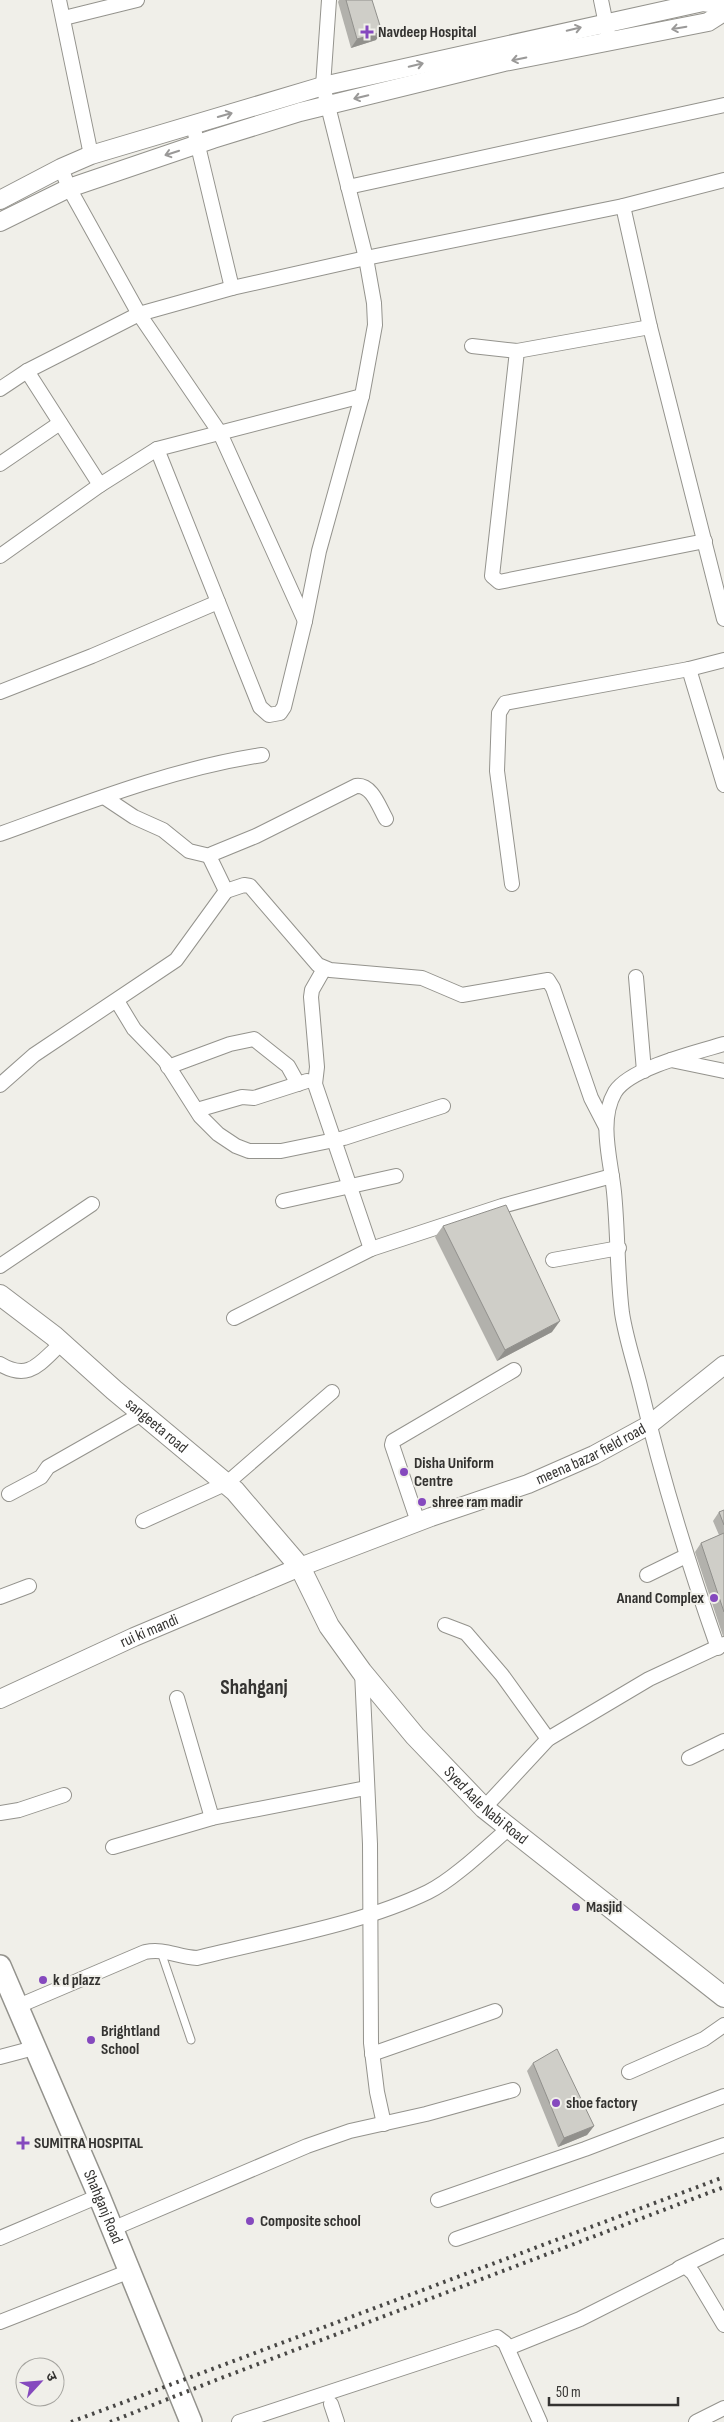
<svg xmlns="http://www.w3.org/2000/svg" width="724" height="2422" viewBox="0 0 724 2422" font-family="'Sofia Sans Condensed','Noto Sans Devanagari',sans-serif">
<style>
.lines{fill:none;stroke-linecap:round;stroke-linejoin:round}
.service-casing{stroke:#94938d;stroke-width:9}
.minor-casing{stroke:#94938d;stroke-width:16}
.tertiary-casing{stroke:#94938d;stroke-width:20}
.secondary-casing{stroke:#94938d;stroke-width:22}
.primary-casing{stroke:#94938d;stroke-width:24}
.service{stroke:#fff;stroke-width:7}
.minor{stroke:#fff;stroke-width:14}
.tertiary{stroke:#fff;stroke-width:18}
.secondary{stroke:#fff;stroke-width:20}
.primary{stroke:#fff;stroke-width:21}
.rail{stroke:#484745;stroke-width:4;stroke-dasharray:2.5 5;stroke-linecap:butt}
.wall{fill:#b2b1ac}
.shaded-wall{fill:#91908c}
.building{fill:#cfcec8;stroke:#91908c}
.oneway{stroke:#9a9998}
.poi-dot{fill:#8549be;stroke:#f0efe9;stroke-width:2}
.labels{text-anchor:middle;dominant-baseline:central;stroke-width:4;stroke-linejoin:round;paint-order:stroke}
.poi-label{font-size:16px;font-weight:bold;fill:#343331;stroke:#f0efe9;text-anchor:start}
.street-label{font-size:16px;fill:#343331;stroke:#f0efe9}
.district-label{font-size:21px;font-weight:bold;fill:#343331;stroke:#f0efe9}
</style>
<rect width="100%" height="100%" fill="#f0efe9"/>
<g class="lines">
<defs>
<path id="service" d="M161,1952L191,2040"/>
<g id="minor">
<path d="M59,0L91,155"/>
<path d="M601,0L608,34"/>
<path d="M64,18L137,0"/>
<path d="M193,125L232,288"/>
<path d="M61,168L69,188L139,314L220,433L305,621"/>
<path d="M348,187L724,105"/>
<path d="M623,206L650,327L724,619"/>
<path d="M650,327L517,351L492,576L499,582L705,541"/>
<path d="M472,346L517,351"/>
<path d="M27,371L100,485"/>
<path d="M0,389L27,371L139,314L232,288L366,258L623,206L724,180"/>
<path d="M157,449L260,707L269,715L280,713L284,707L305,621L319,551L362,396L375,325L374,303L366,258L323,86L329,0"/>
<path d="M0,464L60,423"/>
<path d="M0,556L100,485L157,449L362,396"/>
<path d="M689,669L724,785"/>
<path d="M0,692L92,656L218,602"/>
<path d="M104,797L134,817L163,830L189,851L210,856"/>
<path d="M0,834C86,803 171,769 262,755"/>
<path d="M512,884L497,771L499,713L505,703L689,669L724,660"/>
<path d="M226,891L244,885L250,886L318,965L330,970L422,978L462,995L548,980L553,988L591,1098L606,1127"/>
<path d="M324,969L312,990L311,997L317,1067L315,1084L371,1249"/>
<path d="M636,977L644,1071"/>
<path d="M117,1001L134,1029L165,1061L200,1116L218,1134L236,1146L249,1151H281L344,1138L443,1106"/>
<path d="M671,1060L724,1071"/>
<path d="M168,1067L230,1044L254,1039L288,1066L298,1084"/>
<path d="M0,1085L34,1055L176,960L226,891L210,858L212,854L256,836L356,786C372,784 379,807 386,819"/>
<path d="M197,1110L242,1097L254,1098L307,1081"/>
<path d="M283,1201L396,1176"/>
<path d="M553,1260L619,1248"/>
<path d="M0,1266L92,1204"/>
<path d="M234,1318L371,1249L502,1206L612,1176"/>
<path d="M0,1364C30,1382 40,1362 62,1343"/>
<path d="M9,1494L41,1477L48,1467L143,1413"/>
<path d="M143,1521L227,1483L332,1392"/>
<path d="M418,1522L392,1445L393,1441L514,1370"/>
<path d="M647,1575L686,1556"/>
<path d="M0,1597L29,1586"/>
<path d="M445,1625L466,1633L502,1675L548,1739"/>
<path d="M718,1648C688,1563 662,1478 641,1390C635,1365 626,1339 622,1313C617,1273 618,1232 614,1192C611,1161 598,1121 615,1092C630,1068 697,1052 724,1044"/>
<path d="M362,1672L370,1844L371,2043L377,2092L384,2124"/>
<path d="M177,1698L212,1818"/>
<path d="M689,1758L724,1741"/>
<path d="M484,1808L548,1739L649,1679L724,1644"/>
<path d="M0,1813L19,1810L64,1795"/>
<path d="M113,1847L212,1818L366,1788"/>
<path d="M16,2007L145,1952C165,1948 177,1957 197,1958C271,1939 360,1925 428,1892C453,1880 487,1847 509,1828"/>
<path d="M372,2054L495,2011"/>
<path d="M0,2057L34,2048"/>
<path d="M629,2072L704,2039L724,2025"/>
<path d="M438,2200L585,2149L724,2096"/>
<path d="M112,2229L307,2146L350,2131L426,2114L513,2090"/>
<path d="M0,2238L99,2196"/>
<path d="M456,2239L724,2145"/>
<path d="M679,2268L724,2246"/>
<path d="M0,2322L130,2271"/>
<path d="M508,2348L580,2319L685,2266L693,2273L724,2325"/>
<path d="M331,2404L337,2422"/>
<path d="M239,2422L497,2337L505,2343L540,2422"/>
<path d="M696,2422L724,2408"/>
</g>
<g id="tertiary">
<path d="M0,200L61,168L91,155L323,86L703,2L724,5"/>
<path d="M0,222L69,188L213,139L300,112L504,62L708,22L724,12"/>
<path id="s1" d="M0,1699L134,1637L300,1567L431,1517L528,1484L594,1455L649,1425L724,1365"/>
</g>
<g id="secondary">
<path id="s2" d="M0,1295L54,1336L114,1390L235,1491L300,1567L329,1626L362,1672L415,1736L484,1808L724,1997"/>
</g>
<g id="primary">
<path id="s3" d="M0,1966L99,2196L191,2422"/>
</g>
</defs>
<use href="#service" class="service-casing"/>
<use href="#minor" class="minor-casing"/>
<use href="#tertiary" class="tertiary-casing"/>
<use href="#secondary" class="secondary-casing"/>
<use href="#primary" class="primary-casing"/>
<use href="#service" class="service"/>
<use href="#minor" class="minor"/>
<use href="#tertiary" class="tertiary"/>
<use href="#secondary" class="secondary"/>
<use href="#primary" class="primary"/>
<g class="rail">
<path d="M71,2422L724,2177"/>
<path d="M110,2422L216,2380L724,2187"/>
</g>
</g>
<g class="wall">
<path d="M339,0H372L376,40L351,48L338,2Z"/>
<path d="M443,1226L552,1332L497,1361L435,1237Z"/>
<path d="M724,1510V1636H723L695,1552L701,1543L719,1535L713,1521L719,1512Z"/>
<path d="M533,2063L594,2126L587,2135L558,2147L527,2071Z"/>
</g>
<g class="shaded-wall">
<path d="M382,32L376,40L351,48L357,39Z"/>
<path d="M560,1321L552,1332L497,1361L505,1350Z"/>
<path d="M594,2126L587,2135L558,2147L564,2138Z"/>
</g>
<g class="building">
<path d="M346,0H372L382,32L357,39Z"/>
<path d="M506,1205L560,1321L505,1350L443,1226Z"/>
<path d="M724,1510V1525L719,1512Z"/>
<path d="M724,1533V1612L701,1543Z"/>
<path d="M557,2049L594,2126L564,2138L533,2063Z"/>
</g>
<defs><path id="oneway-shaft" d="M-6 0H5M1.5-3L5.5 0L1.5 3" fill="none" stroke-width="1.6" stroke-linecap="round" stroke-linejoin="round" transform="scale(1.25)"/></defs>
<g class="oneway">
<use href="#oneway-shaft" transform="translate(679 28) rotate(170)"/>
<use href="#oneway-shaft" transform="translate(574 29) rotate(-13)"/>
<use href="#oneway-shaft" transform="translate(519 59) rotate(168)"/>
<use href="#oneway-shaft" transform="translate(416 65) rotate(-13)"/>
<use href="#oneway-shaft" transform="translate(361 97) rotate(167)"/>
<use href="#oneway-shaft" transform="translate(225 115) rotate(-16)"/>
<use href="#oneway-shaft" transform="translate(172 153) rotate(162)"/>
</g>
<g class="poi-dot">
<path d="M364.5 24.5h5v5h5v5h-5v5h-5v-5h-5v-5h5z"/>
<circle cx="404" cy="1472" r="5"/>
<circle cx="422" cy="1502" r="5"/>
<circle cx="714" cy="1598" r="5"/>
<circle cx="576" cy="1907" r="5"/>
<circle cx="43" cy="1980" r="5"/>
<circle cx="91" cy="2040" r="5"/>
<circle cx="556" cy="2103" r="5"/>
<path d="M20.5 2135.5h5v5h5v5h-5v5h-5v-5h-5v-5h5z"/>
<circle cx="250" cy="2221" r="5"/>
</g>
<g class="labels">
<g class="poi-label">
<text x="378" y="32">Navdeep Hospital</text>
<text x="414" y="1463">Disha Uniform<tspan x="414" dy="18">Centre</tspan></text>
<text x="432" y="1502">shree ram madir</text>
<text x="704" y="1598" text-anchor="end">Anand Complex</text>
<text x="586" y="1907">Masjid</text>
<text x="53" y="1980">k d plazz</text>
<text x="101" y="2031">Brightland<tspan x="101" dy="18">School</tspan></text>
<text x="566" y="2103">shoe factory</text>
<text x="34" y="2143">SUMITRA HOSPITAL</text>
<text x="260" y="2221">Composite school</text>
</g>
<g class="street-label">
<text stroke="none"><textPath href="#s2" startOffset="204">sangeeta road</textPath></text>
<text stroke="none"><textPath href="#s1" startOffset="640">meena bazar field road</textPath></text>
<text stroke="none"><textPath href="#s1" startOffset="164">rui ki mandi</textPath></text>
<text stroke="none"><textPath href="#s2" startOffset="711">Syed Aale Nabi Road</textPath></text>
<text stroke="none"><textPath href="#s3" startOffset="262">Shahganj Road</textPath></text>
</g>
<g class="district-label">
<text x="254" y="1687">Shahganj</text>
</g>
</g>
<g transform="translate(40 2382) rotate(64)"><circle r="24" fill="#f0efe9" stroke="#a5a49f"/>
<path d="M0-4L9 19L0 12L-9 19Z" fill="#8549be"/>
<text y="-8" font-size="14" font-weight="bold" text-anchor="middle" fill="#343331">उ</text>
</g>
<path d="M549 2397v8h129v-8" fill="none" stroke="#343331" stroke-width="2.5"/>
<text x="556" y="2397" font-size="15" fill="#343331" stroke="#f0efe9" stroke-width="4" paint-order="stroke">50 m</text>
</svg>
